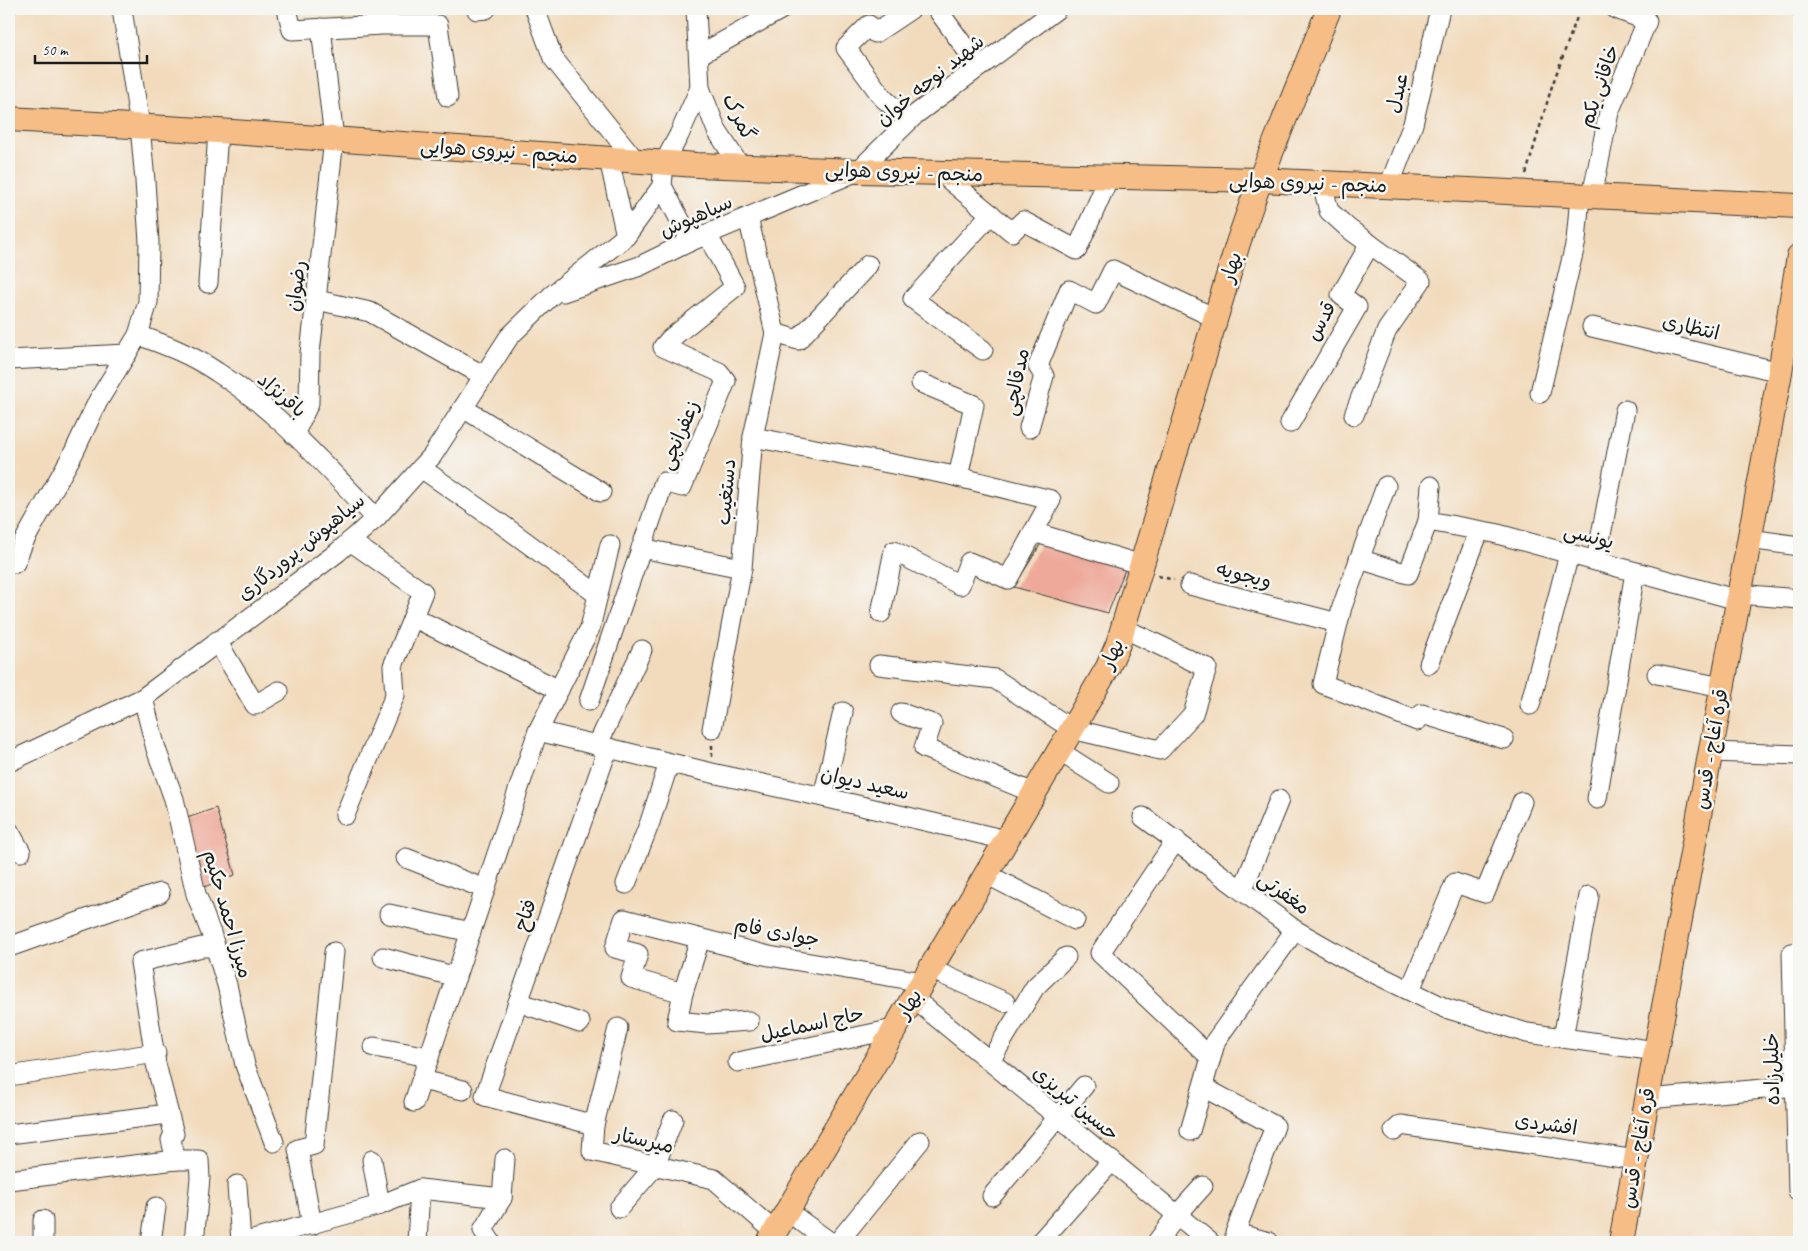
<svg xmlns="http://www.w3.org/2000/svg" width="1808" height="1251" viewBox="0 0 1808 1251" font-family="Caveat,'Playpen Sans Arabic',sans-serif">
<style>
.building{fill:#eea99a}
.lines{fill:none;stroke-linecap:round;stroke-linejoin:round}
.minor-casing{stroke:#3c3934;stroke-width:21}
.major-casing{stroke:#3c3934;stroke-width:26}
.path{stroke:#3c3934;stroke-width:2.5;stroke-dasharray:4 4;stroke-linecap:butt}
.minor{stroke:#fff;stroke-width:19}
.major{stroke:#f6be86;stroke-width:24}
.labels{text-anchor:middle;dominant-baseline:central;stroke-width:5;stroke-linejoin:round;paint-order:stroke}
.street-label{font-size:20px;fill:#1c1c1c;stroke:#f6f6f2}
</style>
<rect width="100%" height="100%" fill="#f6f6f2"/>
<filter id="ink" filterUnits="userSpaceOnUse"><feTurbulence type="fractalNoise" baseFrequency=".02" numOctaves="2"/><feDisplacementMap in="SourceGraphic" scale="10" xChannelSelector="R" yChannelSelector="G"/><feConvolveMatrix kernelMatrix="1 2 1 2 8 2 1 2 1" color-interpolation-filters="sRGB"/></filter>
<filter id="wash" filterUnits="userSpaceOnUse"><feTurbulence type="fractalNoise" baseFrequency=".0096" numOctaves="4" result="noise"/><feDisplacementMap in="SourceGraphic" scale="20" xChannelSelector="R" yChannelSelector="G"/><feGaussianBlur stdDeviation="1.12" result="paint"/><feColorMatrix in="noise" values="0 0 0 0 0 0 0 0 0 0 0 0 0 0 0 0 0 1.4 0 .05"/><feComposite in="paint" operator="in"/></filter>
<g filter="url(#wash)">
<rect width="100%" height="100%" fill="#f2dbbd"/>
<g id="blocks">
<g class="building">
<path d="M1042,542L1126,567L1108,613L1014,587Z"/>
<path d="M216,808L235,875L204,887L187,818Z"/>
</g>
</g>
</g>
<g filter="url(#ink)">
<use href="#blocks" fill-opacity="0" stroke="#3c3934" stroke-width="1"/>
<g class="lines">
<defs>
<g id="minor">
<path d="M287,9L292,30L382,25H438L448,97"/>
<path d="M535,9L553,58L636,161"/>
<path d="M696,9L700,88L717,131L740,166"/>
<path d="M937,9L979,67"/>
<path d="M477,10L486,9"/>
<path d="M699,55L782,9"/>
<path d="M909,121L883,98L846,48L869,25L875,33L911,9"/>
<path d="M609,159L626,236"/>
<path d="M941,173L1012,232L1023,221L1077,250L1109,177"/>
<path d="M1322,183L1329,211L1349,229L1421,281L1387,330L1354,415"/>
<path d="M662,186L691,241"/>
<path d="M1389,186L1413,124L1440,9"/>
<path d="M1592,196L1609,112L1647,21L1616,9"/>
<path d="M208,283L218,131"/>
<path d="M563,292L640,266L691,241L858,171L916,114L1057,9"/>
<path d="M317,300L370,312L484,376"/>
<path d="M1592,327L1780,372"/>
<path d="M775,333L798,340L868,265"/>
<path d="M138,335C166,345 192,355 217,372C278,411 326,467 376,518"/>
<path d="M983,350L913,299L991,214"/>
<path d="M9,360L127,354"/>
<path d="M921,383L974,405L958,477"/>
<path d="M1540,393L1576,241L1580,196"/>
<path d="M463,408L601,492"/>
<path d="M1290,423L1357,307L1341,295L1370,244"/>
<path d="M1029,428L1044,376L1038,366L1069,290L1096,304L1113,270L1215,318"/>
<path d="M294,435L309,403L310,353L334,139L321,28"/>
<path d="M753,437L950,475L1051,500L1008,579L969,562L960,585L894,551L881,613"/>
<path d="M421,468L500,523L598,595"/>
<path d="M1386,486L1342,607L1323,684L1417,721L1422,714L1504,739"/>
<path d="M1428,521L1494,533L1738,600"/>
<path d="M1033,532L1142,565"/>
<path d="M1749,539L1799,546"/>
<path d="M641,548L742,568"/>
<path d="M1359,559L1408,574L1428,521L1431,486"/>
<path d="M1596,561L1625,410"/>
<path d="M15,563L23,543L74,452L98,401L138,335L148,302L149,242L145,181L140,126L122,9"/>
<path d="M1190,585L1338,623"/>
<path d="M1739,594L1799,599"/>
<path d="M413,617L559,690"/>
<path d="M217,641L255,705L279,691"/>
<path d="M1429,664L1479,531"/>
<path d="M879,665L995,679L1072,729L1160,750L1193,714L1207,668L1123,628"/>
<path d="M1657,674L1722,687"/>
<path d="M143,698L156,749L174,799L196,894L211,933L227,985L245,1065L274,1142"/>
<path d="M589,701L664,482L682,487L726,381L719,372L663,347L670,339L735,287L707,234"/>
<path d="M1530,705L1569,554"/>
<path d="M901,713L932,724L924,748L1034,793"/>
<path d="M712,729L742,568L753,437L775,333L748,217"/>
<path d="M538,731L712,773L823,797L1006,840"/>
<path d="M597,746L642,650"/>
<path d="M608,748L485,1096L594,1125L592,1151L714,1179L775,1232"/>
<path d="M1059,751L1109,783"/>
<path d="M1710,752L1799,755"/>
<path d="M9,762L143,698L338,552L376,518L432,456L509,337L551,296L626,236L662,186L664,163L679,135L700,88"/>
<path d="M823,797L843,712"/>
<path d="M1597,799L1635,572"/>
<path d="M345,815L395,695L393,666L423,592L350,541"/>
<path d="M1143,817L1295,930L1353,963L1445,1008L1527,1033L1656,1051"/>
<path d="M9,831L21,852"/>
<path d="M1176,840L1100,953L1211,1058"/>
<path d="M406,858L485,889"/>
<path d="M986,874L1075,920"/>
<path d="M626,884L650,822L669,763"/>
<path d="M1242,891L1279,800"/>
<path d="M389,914L471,932"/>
<path d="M700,939L683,993L677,1021L707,1024L749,1021"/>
<path d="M9,947L160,893"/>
<path d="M1799,952L1792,953L1798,1191H1799"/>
<path d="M383,957L456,977"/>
<path d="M930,969L1005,1002"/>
<path d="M1410,990L1455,883L1485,893L1522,802"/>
<path d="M683,993L631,978L638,954L615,948L624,919L769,956L923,982"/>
<path d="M913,998L1210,1242"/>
<path d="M518,1002L580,1023"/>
<path d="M1563,1038L1589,896"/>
<path d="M374,1047L429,1057"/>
<path d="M990,1061L1035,987L1066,957"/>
<path d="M738,1062L894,1029"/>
<path d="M9,1076L156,1053"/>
<path d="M422,1080L463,1090"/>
<path d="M1203,1087L1275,1126L1235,1233L1269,1242"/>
<path d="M1647,1099L1799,1086"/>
<path d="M414,1102L538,731L590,628L610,545"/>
<path d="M594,1125L618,1028"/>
<path d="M1190,1131L1216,1040L1295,930"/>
<path d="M1394,1131L1401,1125L1636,1160"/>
<path d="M9,1134L168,1114"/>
<path d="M176,1160L171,1140L174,1134L156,1064L140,962L202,947H215"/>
<path d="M372,1160L380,1205"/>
<path d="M9,1180L176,1160H199L200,1178L194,1242"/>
<path d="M237,1185L241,1242"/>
<path d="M992,1196L1084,1086"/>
<path d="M619,1208L655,1166L673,1120"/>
<path d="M787,1211L830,1242"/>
<path d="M43,1220V1242"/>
<path d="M312,1225L298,1149L314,1145L334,952"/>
<path d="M151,1242L156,1207"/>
<path d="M246,1242L380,1205L420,1189L502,1198"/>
<path d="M417,1242L420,1189"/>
<path d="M491,1242L483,1230L502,1198L505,1159"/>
<path d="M838,1242L920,1141"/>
<path d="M1040,1242L1112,1161"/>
<path d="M1157,1242L1177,1215L1203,1186"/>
</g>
<g id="major">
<path d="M9,119L218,131L697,165L858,171L1260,180L1799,206"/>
<path d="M769,1242L1072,729L1108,667L1118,644L1238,243L1260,180L1329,9"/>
<path d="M1621,1242L1780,372L1799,256"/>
</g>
</defs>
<use href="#minor" class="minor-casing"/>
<use href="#major" class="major-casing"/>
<g class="path">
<path d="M1526,174L1552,86L1580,9"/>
<path d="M1158,576L1174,580"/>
<path d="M712,745V757"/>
</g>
<use href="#minor" class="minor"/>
<use href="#major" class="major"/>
</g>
</g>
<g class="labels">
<g class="street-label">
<text transform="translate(930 80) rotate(-39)">شهید نوحه خوان</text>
<text transform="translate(1599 86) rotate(-71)">خاقانی یکم</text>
<text transform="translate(1397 93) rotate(-76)">عبدل</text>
<text transform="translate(739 117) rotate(63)">گمرک</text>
<text transform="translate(499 151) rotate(4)">منجم - نیروی هوایی</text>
<text transform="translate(904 172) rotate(2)">منجم - نیروی هوایی</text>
<text transform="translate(1308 183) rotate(2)">منجم - نیروی هوایی</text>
<text transform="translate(696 216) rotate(-24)">سیاهپوش</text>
<text transform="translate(1231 267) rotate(-73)">بهار</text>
<text transform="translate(296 286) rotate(-83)">رضوان</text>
<text transform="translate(1321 321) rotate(-62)">قدس</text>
<text transform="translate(1691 327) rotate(13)">انتظاری</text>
<text transform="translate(1016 382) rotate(-79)">مدقالچی</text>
<text transform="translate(282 395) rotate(41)">باقرنژاد</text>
<text transform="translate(679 435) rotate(-67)">زعفرانچی</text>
<text transform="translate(726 492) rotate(-85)">دستغیب</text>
<text transform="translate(1589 536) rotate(15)">یونسی</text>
<text transform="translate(301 547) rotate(-39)">سیاهپوش-پروردگاری</text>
<text transform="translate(1244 575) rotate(14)">ویجویه</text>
<text transform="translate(1112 654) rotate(-66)">بهار</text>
<text transform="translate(1711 749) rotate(-80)">قره آغاج - قدس</text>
<text transform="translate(865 783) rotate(13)">سعید دیوان</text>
<text transform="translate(1284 893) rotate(36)">مغفرتی</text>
<text transform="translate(228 914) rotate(74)">میرزا احمد حکیم</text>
<text transform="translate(525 915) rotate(-71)">فتاح</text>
<text transform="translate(777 932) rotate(11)">جوادی فام</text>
<text transform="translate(909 1004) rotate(-59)">بهار</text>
<text transform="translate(812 1024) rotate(-12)">حاج اسماعیل</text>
<text transform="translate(1772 1069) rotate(-91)">خلیل‌زاده</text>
<text transform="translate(1076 1103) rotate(40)">حسین تبریزی</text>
<text transform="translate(1546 1124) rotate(8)">افشردی</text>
<text transform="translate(644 1140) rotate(13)">میرستار</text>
<text transform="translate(1638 1148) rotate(-80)">قره آغاج - قدس</text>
</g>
</g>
<rect width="1808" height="1251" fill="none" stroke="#f6f6f2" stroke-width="30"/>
<path d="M35 55v8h112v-8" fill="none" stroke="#1c1c1c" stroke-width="2.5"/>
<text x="42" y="55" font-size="15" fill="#1c1c1c" stroke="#f6f6f2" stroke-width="4" paint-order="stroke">50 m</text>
</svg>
